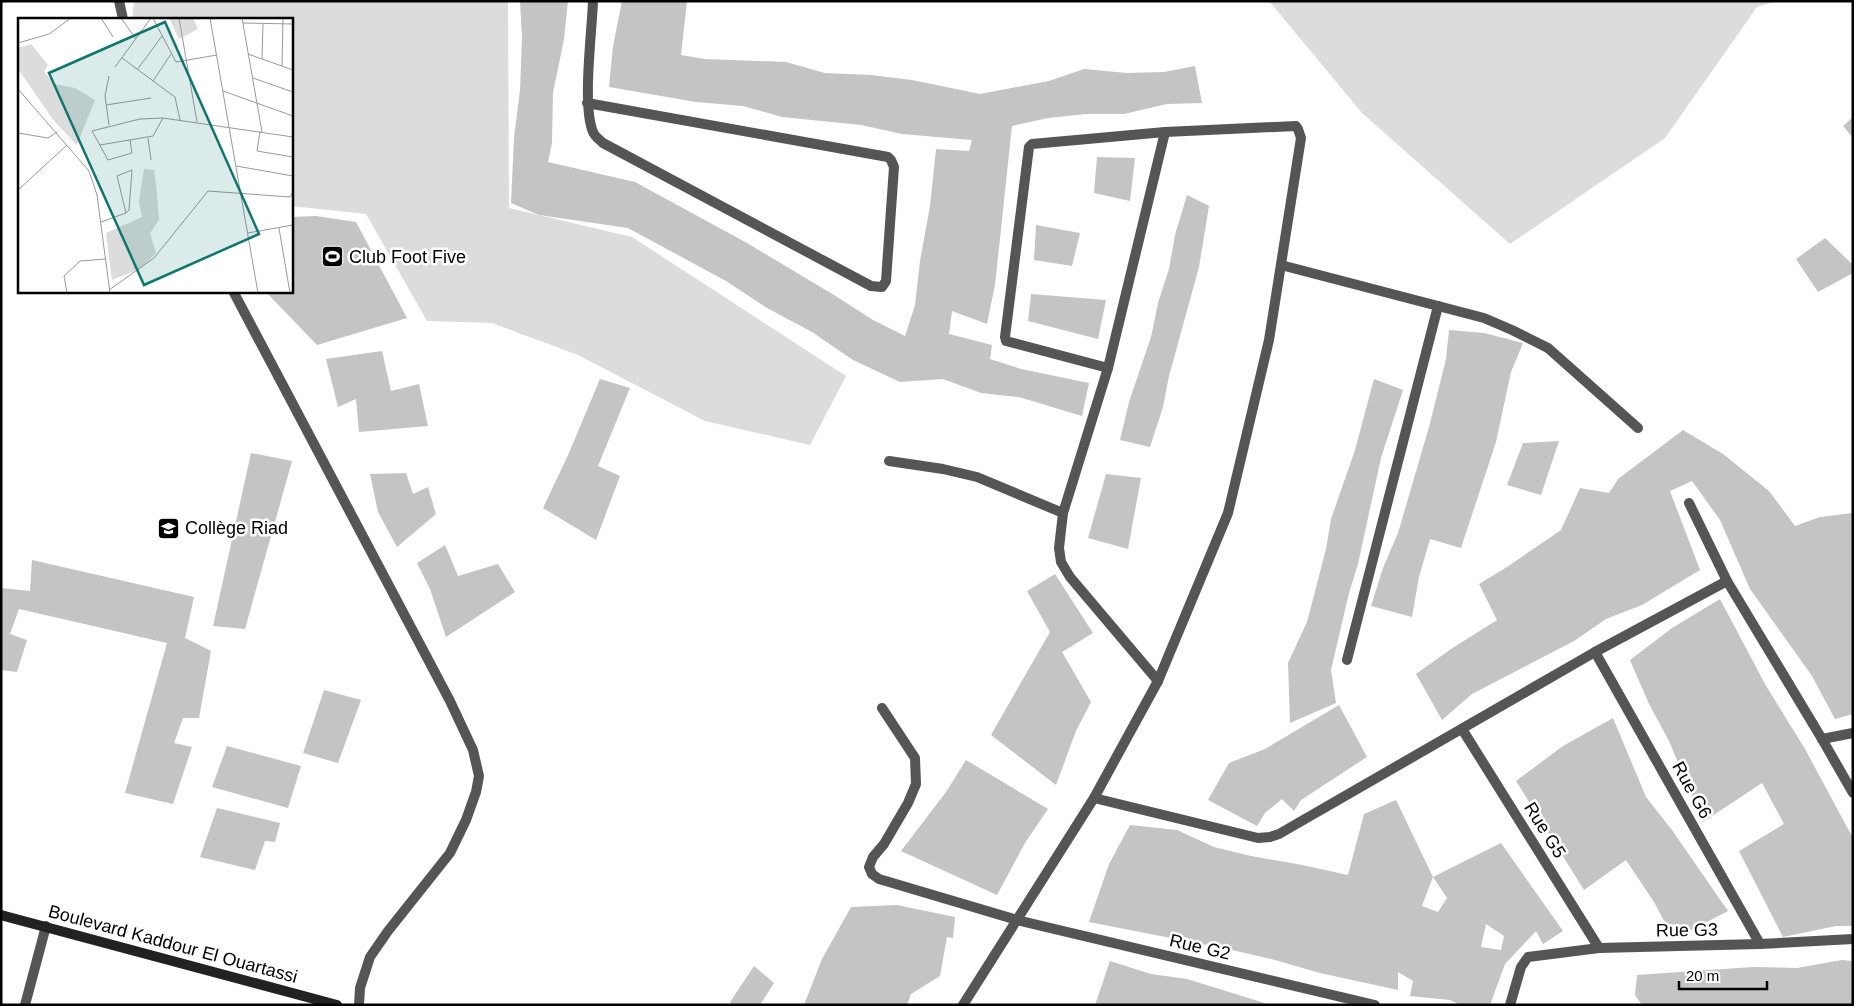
<svg xmlns="http://www.w3.org/2000/svg" width="1854" height="1006" viewBox="0 0 1854 1006" font-family="Arial,sans-serif">
<style>
.green{fill:#dcdcdc}
.building{fill:#c4c4c4;fill-rule:evenodd}
.lines{fill:none;stroke-linecap:round;stroke-linejoin:round}
.lane{stroke:#555;stroke-width:10}
.street{stroke:#555;stroke-width:10}
.secondary{stroke:#222;stroke-width:10}
.labels{text-anchor:middle;dominant-baseline:central;stroke-width:5;stroke-linejoin:round;paint-order:stroke}
.poi-label{font-size:18px;fill:#000;stroke:#fff;text-anchor:start}
.street-label{font-size:18px;fill:#000;stroke:#fff}
.inset-road{fill:none;stroke:#999;stroke-width:1}
.view{fill:#0f766e;fill-opacity:0.15;stroke:#0f766e;stroke-width:2.5}
.inset-edge{fill:none;stroke:#000;stroke-width:2.5}
</style>
<rect width="100%" height="100%" fill="#fff"/>
<g class="green">
<path d="M134,1H508L509,208L632,237L846,376L810,445L705,421L578,355L492,323L427,321L366,214L291,206V19H132Z"/>
<path d="M1269,1H1776L1757,7L1665,138L1510,244L1362,113Z"/>
</g>
<g class="building">
<path d="M520,1H568L564,39L553,93L552,143L548,162L635,182L747,243L834,295L873,320L905,336L915,305L920,261L930,206L936,149L969,151L972,140L902,134L861,125L782,117L743,106L696,102L609,87L613,46L622,1H687L681,55L705,59L786,62L825,73L871,75L912,80L980,94L1049,81L1084,69L1127,73L1164,72L1195,66L1202,103L1167,104L1124,114H1086L1048,118L1012,126L995,285L987,324L952,311L949,334L992,345L990,359L1021,369L1089,383L1082,416L1019,397L981,393L943,379L900,382L853,360L812,332L767,308L726,281L628,228L539,215L511,203L514,138L520,90L522,38Z"/>
<path d="M1853,117V138L1843,126Z"/>
<path d="M1097,157L1135,158L1130,201L1094,193Z"/>
<path d="M1187,195L1209,206L1199,267L1169,376L1163,407L1150,447L1120,440L1129,402L1151,337L1158,303L1169,269L1175,235Z"/>
<path d="M316,216L356,222L407,318L317,345L265,291H291V217Z"/>
<path d="M1036,225L1080,233L1072,266L1034,260Z"/>
<path d="M1825,238L1853,265V273L1818,292L1796,259Z"/>
<path d="M1031,294L1106,300L1098,339L1028,321Z"/>
<path d="M1449,330L1484,333L1523,343L1511,372L1496,442L1461,548L1430,539L1419,577L1412,617L1371,606L1383,568L1398,533L1429,427L1446,359Z"/>
<path d="M382,351L391,391L419,384L428,426L359,432L356,399L338,407L326,359Z"/>
<path d="M600,379L630,388L598,466L620,476L596,540L543,508L569,453Z"/>
<path d="M1374,379L1403,390L1381,458L1358,564L1349,593L1331,670L1336,703L1290,723L1288,663L1307,622L1326,549L1331,519L1355,450Z"/>
<path d="M1683,430L1723,454L1769,491L1795,526L1820,517L1853,513V714L1835,719L1812,676L1750,589L1720,520L1692,481L1670,491L1700,570L1642,605L1606,619L1574,641L1472,694L1442,720L1416,674L1451,649L1497,620L1479,584L1507,567L1561,530L1580,488L1609,493L1618,479Z"/>
<path d="M1559,441L1541,495L1507,485L1523,443Z"/>
<path d="M251,453L292,461L245,629L213,626Z"/>
<path d="M406,473L413,494L428,487L436,514L397,547L378,512L370,474Z"/>
<path d="M1106,474L1141,478L1128,549L1088,538Z"/>
<path d="M445,545L458,576L498,564L515,592L446,637L430,589L417,563Z"/>
<path d="M32,560L194,597L185,638L211,651L199,718H183L174,743L192,747L173,804L125,793L167,643L19,609L10,634L27,640L17,672L1,670V588L30,591Z"/>
<path d="M1055,574L1093,633L1062,652L1091,702L1076,731L1056,785L991,735L1050,632L1027,591Z"/>
<path d="M1720,599L1765,684L1805,749L1853,838V926H1836L1783,937L1739,851L1784,824L1762,783L1703,822L1669,741L1649,704L1630,660L1672,628Z"/>
<path d="M324,690L361,700L338,763L303,753Z"/>
<path d="M1339,705L1367,757L1301,800L1294,811L1282,799L1265,813L1257,826L1208,800L1229,763L1265,749Z"/>
<path d="M1613,718L1646,797L1672,830L1728,911L1674,939L1654,902L1626,860L1584,890L1516,781L1563,746Z"/>
<path d="M227,746L301,766L288,808L212,787Z"/>
<path d="M966,760L1048,809L1025,843L997,895L901,851L946,792Z"/>
<path d="M1396,800L1433,877L1422,906L1438,912L1447,898L1433,877L1501,843L1563,931L1543,944L1536,931L1505,964L1490,1005H1460L1450,1000L1410,996L1413,981L1398,972V990L1320,973L1275,960L1232,950L1089,922L1109,864L1130,825L1177,830L1214,847L1251,856L1302,865L1348,875L1364,814ZM1486,924L1504,936L1501,950L1481,947Z"/>
<path d="M217,808L280,823L275,842L265,841L255,870L200,857Z"/>
<path d="M897,905L955,917L953,938L947,937L940,976L911,994L907,1005H804L822,959L851,907Z"/>
<path d="M1842,960L1853,961V1005H1642L1635,995L1637,975L1753,967L1797,968Z"/>
<path d="M1110,961L1151,974L1187,979L1271,1005H1095Z"/>
<path d="M754,966L774,983L760,1005H733L730,1002Z"/>
</g>
<g class="lines">
<path class="lane" d="M882,708L915,758L916,784L908,803L884,844L873,857L869,867L872,874L879,879L1017,920"/>
<g class="street">
<path d="M119,1L123,19"/>
<path d="M587,103L888,157L891,160L894,167L886,281L882,287L871,286L603,143C600,140 595,137 593,132C582,106 592,32 593,1"/>
<path d="M1281,265L1484,318L1512,330L1548,348L1638,428"/>
<path d="M233,291L450,701L473,750L479,776L476,792L466,820L450,853L388,931L370,957L360,988L359,1005"/>
<path d="M889,461L943,469L977,477L1063,513"/>
<path d="M1689,503L1727,581L1822,739L1853,793"/>
<path d="M1595,652L1760,944"/>
<path d="M1347,660L1438,306"/>
<path d="M1158,681L1070,577L1061,562L1059,548L1063,513L1108,368L1165,132"/>
<path d="M1462,729L1599,948"/>
<path d="M1822,739L1853,733"/>
<path d="M1094,798L1258,838L1270,837L1279,834L1595,652L1727,581"/>
<path d="M1017,920L1375,1005"/>
<path d="M25,1005L46,926"/>
<path d="M963,1005L1094,798L1158,681L1228,513L1269,340L1301,138L1298,129L1296,126L1165,132L1032,144L1029,147L1005,337L1006,341L1108,368"/>
<path d="M1510,1005L1521,967L1528,957L1599,948L1760,944L1853,939"/>
</g>
<path class="secondary" d="M1,915L337,1005"/>
</g>
<defs>
<symbol id="stadium-square" viewBox="-11 -11 22 22"><rect x="-9" y="-9" width="18" height="18" rx="4" fill="#000" stroke="#fff"/><path d="M0-5a6.5 5 0 1 0 0 10a6.5 5 0 1 0 0-10ZM-3.5-1.8h7v3.6h-7Z" fill="#fff"/></symbol>
<symbol id="university-square" viewBox="-11 -11 22 22"><rect x="-9" y="-9" width="18" height="18" rx="4" fill="#000" stroke="#fff"/><path d="M0-5L7-2L0 1L-7-2ZM-4 1L0 2.5L4 1V4Q0 6-4 4Z" fill="#fff"/></symbol>
</defs>
<g fill-rule="evenodd">
<use href="#stadium-square" x="320" y="244" width="25" height="25"/>
<use href="#university-square" x="156" y="516" width="25" height="25"/>
</g>
<g class="labels">
<g class="poi-label">
<text x="349" y="257">Club Foot Five</text>
<text x="185" y="528">Collège Riad</text>
</g>
<g class="street-label">
<text transform="translate(1692 790) rotate(61)">Rue G6</text>
<text transform="translate(1545 830) rotate(58)">Rue G5</text>
<text transform="translate(1687 930) rotate(-1)">Rue G3</text>
<text transform="translate(173 944) rotate(15)">Boulevard Kaddour El Ouartassi</text>
<text transform="translate(1200 947) rotate(13)">Rue G2</text>
</g>
</g>
<g transform="translate(18 18)">
<rect width="275" height="275" fill="#fff"/>
<path d="M151,0H175L180,11L161,21ZM13,26L30,47L26,54L37,66L57,70L77,82L59,127L36,103L0,51V30ZM126,151L136,152L138,165L141,202L132,215L138,235L122,251L94,262L88,215L124,199L121,183Z" fill="#dcdcdc"/>
<path class="inset-road" d="M83,0L95,19M103,0L118,21M135,0L158,44L199,37M161,0L179,104M192,0L240,275M224,0L244,114M225,5L275,6M0,25L31,16L53,0M230,36L275,52M104,40L157,79L162,102M244,41L245,6M264,48L265,0M97,49L133,0M119,52L144,18M235,60L275,74M135,63L153,36M0,71L71,153L79,177L92,275M205,73L275,98M88,87L133,80M91,107L87,78L91,58M242,113L239,133L275,139M0,115L30,120L39,114M130,120L133,142M112,122L114,135L90,142L74,113L122,101L145,100L275,119M82,127L135,118L145,100M218,148L275,158M0,172L49,127M83,204L108,195L111,192L114,152L99,158L108,195M261,210L272,275M230,215L275,207M91,272L136,240L190,173L272,179L275,174M49,275L46,258L62,243L88,241"/>
<path class="view" d="M147,4L241,216L126,267L31,55Z"/>
<rect width="275" height="275" class="inset-edge"/>
</g>
<rect width="1854" height="1006" fill="none" stroke="#000000" stroke-width="5"/>
<path d="M1679 981v8h88v-8" fill="none" stroke="#000000" stroke-width="2.5"/>
<text x="1686" y="981" font-size="15" fill="#000000" stroke="#ffffff" stroke-width="4" paint-order="stroke">20 m</text>
</svg>
